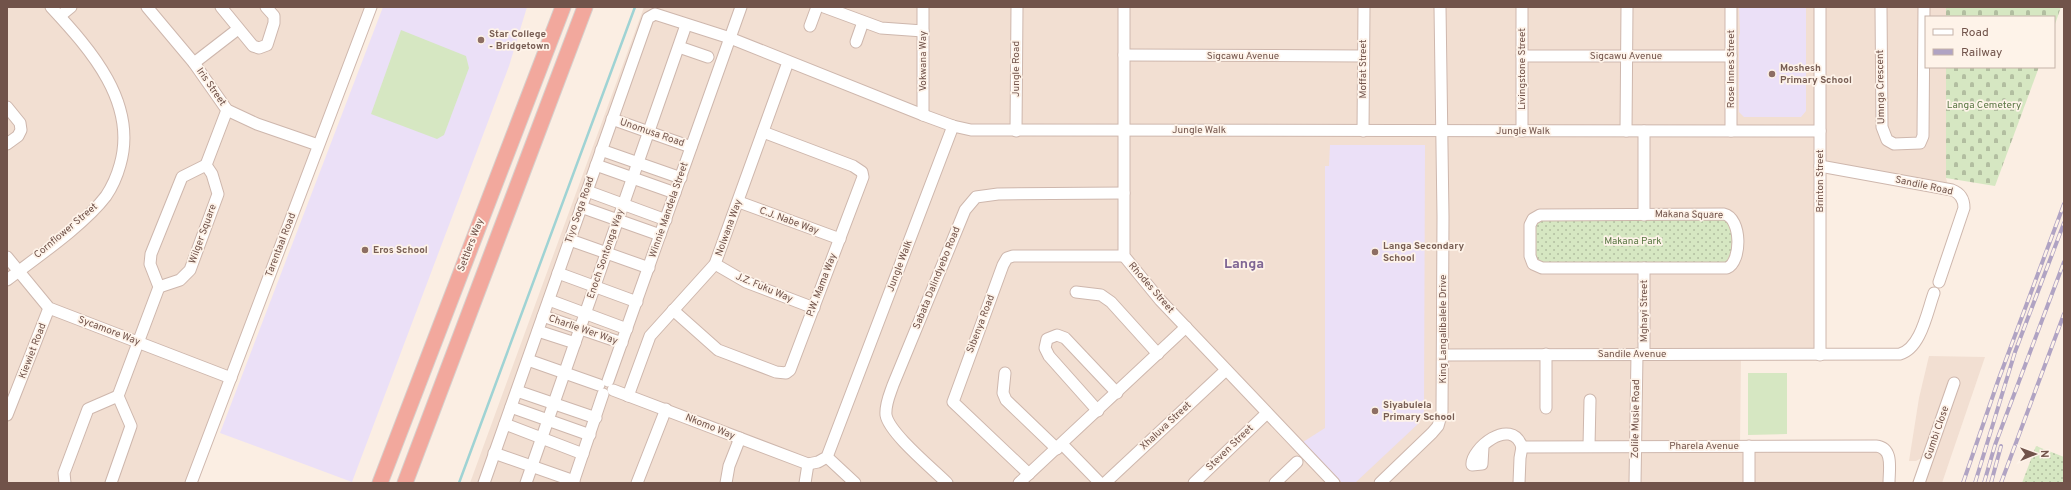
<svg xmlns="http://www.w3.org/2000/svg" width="2071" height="490" viewBox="0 0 2071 490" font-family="Overpass,sans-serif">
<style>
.residential{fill:#f2dfd2}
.education{fill:#ebe0f7}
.grass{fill:url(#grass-dots)}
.cemetery{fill:url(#cemetery-stones)}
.garden{fill:#d6e7c2}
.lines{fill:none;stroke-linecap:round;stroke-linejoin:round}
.stream{stroke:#9fd3d4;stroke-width:2.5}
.minor-casing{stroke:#ceb7ad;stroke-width:13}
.highway-casing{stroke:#d7cfcc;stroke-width:17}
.minor{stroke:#fff;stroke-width:11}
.highway{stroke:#f2a89d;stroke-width:15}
.rail-casing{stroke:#b0a3c3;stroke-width:4}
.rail{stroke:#fef3e9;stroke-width:2.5;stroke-dasharray:8;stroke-linecap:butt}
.education-dot{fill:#8d6e63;stroke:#fef3e9;stroke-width:1.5}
.labels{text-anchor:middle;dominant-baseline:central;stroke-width:3.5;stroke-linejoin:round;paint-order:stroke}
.education-label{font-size:10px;font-weight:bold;fill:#785e54;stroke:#fef3e9;text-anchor:start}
.street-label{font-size:10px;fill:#71534a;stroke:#fef3e9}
.park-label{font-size:10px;fill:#597743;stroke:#fef3e9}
.district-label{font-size:14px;font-weight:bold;fill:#7f6694;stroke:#fef3e9}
</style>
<defs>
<pattern id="grass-dots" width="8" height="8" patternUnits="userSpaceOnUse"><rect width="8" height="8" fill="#d6e7c2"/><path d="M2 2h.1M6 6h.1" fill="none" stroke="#b2bea0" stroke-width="1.8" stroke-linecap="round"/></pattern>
<pattern id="cemetery-stones" width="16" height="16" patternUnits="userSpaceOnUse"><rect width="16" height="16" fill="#d6e7c2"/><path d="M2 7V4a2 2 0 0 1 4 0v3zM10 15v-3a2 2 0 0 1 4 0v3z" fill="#b2bea0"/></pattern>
</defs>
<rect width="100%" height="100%" fill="#fbeee3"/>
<g class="residential">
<path d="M7,7H371L191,483H7Z"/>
<path d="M644,7H1946V17H1926V67H1946V178L1949,189L1820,167V355H1741L1740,446L1883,448L1889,483H470Z"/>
<path d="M1929,356L1985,357L1942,483H1915L1923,457L1916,461H1909L1919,398Z"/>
</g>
<g class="education">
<path d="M383,7H527L509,66L352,482L220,433Z"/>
<path d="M1739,7H1806V111L1801,117H1744L1739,112V36L1740,33Z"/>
<path d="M1330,145H1425L1424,412L1419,423L1355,483H1342L1303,442L1325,428V166H1329Z"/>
</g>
<g class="grass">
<path d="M1724,218L1732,222L1734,256L1730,263L1542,265L1535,261V222L1537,220Z"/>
<path d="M2036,446L2064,457V483H2022Z"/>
</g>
<g class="cemetery">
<path d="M1946,7H2061L2054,27V17H1946Z"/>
<path d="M1946,67H2039L1995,186L1946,178Z"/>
</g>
<g class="garden">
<path d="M401,30L466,56L469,68L444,135L437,139L371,114Z"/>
<path d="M1748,373H1787V434L1748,435Z"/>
</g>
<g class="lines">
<path class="stream" d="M459,483L635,7"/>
<defs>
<g id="minor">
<path d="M147,7L194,63L227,110L257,124L318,145"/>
<path d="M221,7L253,46L259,48L267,45L274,23V16L266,7"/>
<path d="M824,7L881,28L923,31"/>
<path d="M1124,7V256L1160,300L1334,483"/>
<path d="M1731,7V131"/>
<path d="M1881,7L1882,127L1887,140L1894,144L1920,143L1923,136L1924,7"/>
<path d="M60,16L71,7"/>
<path d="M810,26L817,7"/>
<path d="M856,42L863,22"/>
<path d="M679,47L708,57"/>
<path d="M1124,55L1363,56"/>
<path d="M1522,56H1731"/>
<path d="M194,63L238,29"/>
<path d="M7,107L20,123L21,130L18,136L7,144"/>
<path d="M923,115V7"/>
<path d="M612,119L691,147"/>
<path d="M1016,131L1017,7"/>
<path d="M1363,131L1364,7"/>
<path d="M1522,131V7"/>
<path d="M1626,131L1627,7"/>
<path d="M601,150L681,178"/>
<path d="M596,165L675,193"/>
<path d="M1820,166L1952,190C1960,193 1964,199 1964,208L1939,282"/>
<path d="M587,191L666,220"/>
<path d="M739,202L840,239"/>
<path d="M581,207L660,235"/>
<path d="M1724,214C1742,218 1742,262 1727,268H1542L1533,264L1530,256V225L1533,219L1540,215Z"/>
<path d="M1644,215V131"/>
<path d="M570,240L649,268"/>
<path d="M7,257L49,308L231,378"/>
<path d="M715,264L746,282L814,308"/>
<path d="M558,273L637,302"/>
<path d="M7,280C37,257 84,225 106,196C112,187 117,176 120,165C138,103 91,50 51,7"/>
<path d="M159,287L180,280L190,270L218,194L212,174L206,165L227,110"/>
<path d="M1076,292L1101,295L1111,302L1158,354"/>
<path d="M549,300L627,329"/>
<path d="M673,310L718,350L776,372L786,373L790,370L863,177L862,172L853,166L763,132"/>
<path d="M543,316L622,343"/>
<path d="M538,331L575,343"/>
<path d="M1644,354V268"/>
<path d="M1443,355L1900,354C1921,348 1927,312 1934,293"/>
<path d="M1820,355V7"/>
<path d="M528,360L599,385"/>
<path d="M1005,373L1003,393L1006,400L1057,449"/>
<path d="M608,381L741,7"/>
<path d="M613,390L808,464L818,462L827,457L953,126"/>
<path d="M517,391L596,418"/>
<path d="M628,396L650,336L715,264L788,62"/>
<path d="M511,407L590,435"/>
<path d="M1546,408V354"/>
<path d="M1098,411L1049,356L1045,348L1047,339L1057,335L1065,338L1117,393"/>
<path d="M7,415L49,308"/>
<path d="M505,424L583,454"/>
<path d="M1062,444L1100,483"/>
<path d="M1589,446L1590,400"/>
<path d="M1483,447L1482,464L1472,465C1470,450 1511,415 1522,447"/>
<path d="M1522,447L1876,446C1894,448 1889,469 1889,483"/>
<path d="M494,453L574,481"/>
<path d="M827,457L855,483"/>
<path d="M1029,474L953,402L1003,265L1007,258L1013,256H1124"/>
<path d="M65,483L64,473L88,409L118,396"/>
<path d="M111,483L131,426L118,396L159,287L150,264L151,254L182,177L206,165"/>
<path d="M191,483L371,7"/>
<path d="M484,483L647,21L648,18L655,14L730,38L923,115L953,126L971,130L1820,131"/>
<path d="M526,483L686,25"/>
<path d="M573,483L603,394"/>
<path d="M637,483L666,409"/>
<path d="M726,483L729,466L740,438"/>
<path d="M805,483L808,464"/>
<path d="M947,483C933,469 889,433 886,415C885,404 890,394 893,385L965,210L976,197L998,194L1124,193"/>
<path d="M1019,483L1186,327"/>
<path d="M1105,483L1226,370"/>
<path d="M1194,483L1267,413"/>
<path d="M1275,483L1297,462"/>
<path d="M1380,483L1432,433L1438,426L1442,412L1443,217L1440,7"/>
<path d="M1519,483L1520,458L1522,447"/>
<path d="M1635,483L1637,354"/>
<path d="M1749,483V446"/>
<path d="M1919,483L1954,383"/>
</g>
<g id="highway">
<path d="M380,483L563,7"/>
<path d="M405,483L585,7"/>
</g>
</defs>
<use href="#minor" class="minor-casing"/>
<use href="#highway" class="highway-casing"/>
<use href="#minor" class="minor"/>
<use href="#highway" class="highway"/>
<defs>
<g id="rail">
<path d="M1963,483L1998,381L2064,204"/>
<path d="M1975,483L2015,352L2064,223"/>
<path d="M1984,483L1995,445L2064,262"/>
<path d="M1991,483L2001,446"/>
<path d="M2001,483L2064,314"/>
</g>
</defs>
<use href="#rail" class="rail-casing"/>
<use href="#rail" class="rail"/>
</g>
<g class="education-dot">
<circle cx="481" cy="40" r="4"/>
<circle cx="1772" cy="74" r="4"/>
<circle cx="365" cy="250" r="4"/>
<circle cx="1375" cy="252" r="4"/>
<circle cx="1375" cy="411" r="4"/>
</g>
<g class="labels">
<g class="education-label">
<text x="489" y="34">Star College<tspan x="489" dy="12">- Bridgetown</tspan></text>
<text x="1780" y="68">Moshesh<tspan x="1780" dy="12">Primary School</tspan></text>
<text x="1383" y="246">Langa Secondary<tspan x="1383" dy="12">School</tspan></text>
<text x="373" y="250">Eros School</text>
<text x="1383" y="405">Siyabulela<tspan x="1383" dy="12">Primary School</tspan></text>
</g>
<g class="street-label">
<text x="1243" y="56">Sigcawu Avenue</text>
<text x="1626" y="56">Sigcawu Avenue</text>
<text transform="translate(923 61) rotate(-90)">Vokwana Way</text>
<text transform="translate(1016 69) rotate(-90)">Jungle Road</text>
<text transform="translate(1363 69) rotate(-90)">Moffat Street</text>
<text transform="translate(1522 69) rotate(-90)">Livingstone Street</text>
<text transform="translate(1731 69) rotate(-90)">Rose Innes Street</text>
<text transform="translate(211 87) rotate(55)">Iris Street</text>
<text transform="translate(1881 87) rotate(-91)">Umnga Crescent</text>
<text x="1199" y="130">Jungle Walk</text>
<text x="1523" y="131">Jungle Walk</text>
<text transform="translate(652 133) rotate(19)">Unomusa Road</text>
<text transform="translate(1820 181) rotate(-90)">Brinton Street</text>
<text transform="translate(1924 186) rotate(12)">Sandile Road</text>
<text transform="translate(580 210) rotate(-71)">Tiyo Soga Road</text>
<text transform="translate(669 210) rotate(-71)">Winnie Mandela Street</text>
<text transform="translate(1689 215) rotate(1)">Makana Square</text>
<text transform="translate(789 221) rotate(20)">C.J. Nabe Way</text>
<text transform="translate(729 228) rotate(-70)">Nolwana Way</text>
<text transform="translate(66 231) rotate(-40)">Cornflower Street</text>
<text transform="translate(203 234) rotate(-70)">Wilger Square</text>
<text transform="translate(281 245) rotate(-69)">Tarentaal Road</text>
<text transform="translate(471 245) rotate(-69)">Settlers Way</text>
<text transform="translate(606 254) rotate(-71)">Enoch Sontonga Way</text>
<text transform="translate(900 266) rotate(-69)">Jungle Walk</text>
<text transform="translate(937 278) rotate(-68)">Sabata Dalindyebo Road</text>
<text transform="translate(822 285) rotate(-69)">P.W. Mama Way</text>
<text transform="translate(764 288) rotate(23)">J.Z. Fuku Way</text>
<text transform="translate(1151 288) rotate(49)">Rhodes Street</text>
<text transform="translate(1644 311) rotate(-90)">Mghayi Street</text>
<text transform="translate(981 324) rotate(-69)">Sibenya Road</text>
<text transform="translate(1443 329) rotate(-90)">King Langalibalele Drive</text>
<text transform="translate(583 330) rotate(19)">Charlie Wer Way</text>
<text transform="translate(109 331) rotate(21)">Sycamore Way</text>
<text transform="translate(33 351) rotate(-69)">Kiewiet Road</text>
<text x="1632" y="354">Sandile Avenue</text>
<text transform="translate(1636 419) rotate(-89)">Zolile Musie Road</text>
<text transform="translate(1166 426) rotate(-43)">Xhaluva Street</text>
<text transform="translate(710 427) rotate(22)">Nkomo Way</text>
<text transform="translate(1937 433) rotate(-71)">Gumbi Close</text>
<text x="1704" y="446">Pharela Avenue</text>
<text transform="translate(1230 448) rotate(-44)">Steven Street</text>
</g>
<g class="park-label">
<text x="1984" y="105">Langa Cemetery</text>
<text x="1633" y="241">Makana Park</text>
</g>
<g class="district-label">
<text x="1244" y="264">Langa</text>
</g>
</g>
<rect width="2071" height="490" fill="none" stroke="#71534a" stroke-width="16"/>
<rect x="1925" y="16" width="130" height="52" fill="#fef3e9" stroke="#c6b3a9"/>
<rect x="1933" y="29" width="20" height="6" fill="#ffffff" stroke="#c6b3a9"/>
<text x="1961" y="36" font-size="12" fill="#71534a">Road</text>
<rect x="1933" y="49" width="20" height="6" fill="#b0a3c3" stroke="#c6b3a9"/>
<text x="1961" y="56" font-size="12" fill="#71534a">Railway</text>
<g transform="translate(2035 454) rotate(89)" stroke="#fef3e9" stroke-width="3" paint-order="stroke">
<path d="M0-3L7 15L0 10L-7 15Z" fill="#71534a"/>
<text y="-6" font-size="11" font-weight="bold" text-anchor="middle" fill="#71534a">N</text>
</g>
</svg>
